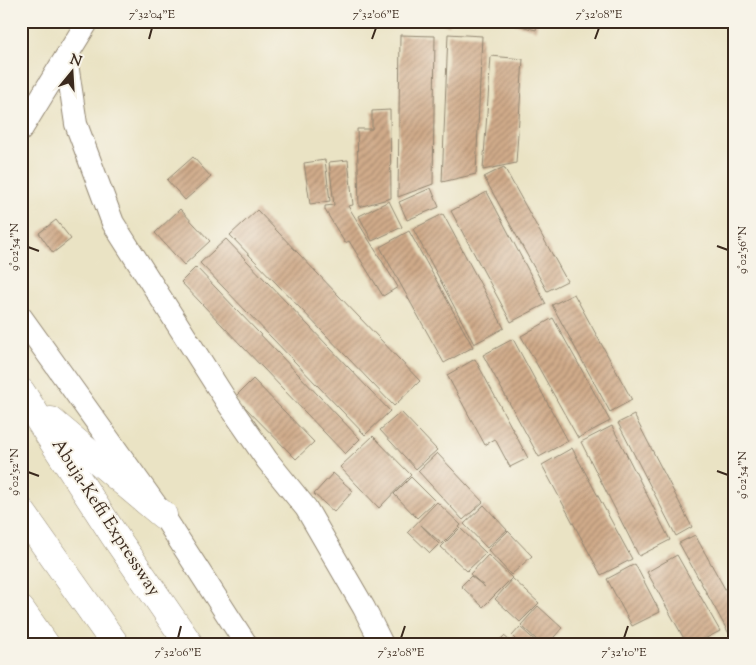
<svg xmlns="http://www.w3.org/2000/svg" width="756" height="665" viewBox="0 0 756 665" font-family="'Sorts Mill Goudy',serif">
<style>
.building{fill:url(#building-hatch)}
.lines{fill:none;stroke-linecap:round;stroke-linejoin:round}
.minor-casing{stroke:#928671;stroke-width:24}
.highway-casing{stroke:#928671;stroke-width:29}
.minor{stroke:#fff;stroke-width:22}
.highway{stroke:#fff;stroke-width:28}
.ticks{fill:none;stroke:#3b2a1e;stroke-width:2}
.labels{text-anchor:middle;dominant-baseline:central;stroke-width:4;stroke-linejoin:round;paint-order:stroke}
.street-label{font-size:18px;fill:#3b2a1e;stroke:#f7f3e8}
.neatline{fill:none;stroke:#3b2a1e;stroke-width:2}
.ticks-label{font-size:12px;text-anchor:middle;fill:#3b2a1e}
</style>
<defs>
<pattern id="building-hatch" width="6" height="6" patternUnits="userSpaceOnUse" patternTransform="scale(1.25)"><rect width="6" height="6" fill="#d0ab8a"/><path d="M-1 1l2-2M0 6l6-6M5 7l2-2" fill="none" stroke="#aa8b70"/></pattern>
</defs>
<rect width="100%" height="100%" fill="#f7f3e8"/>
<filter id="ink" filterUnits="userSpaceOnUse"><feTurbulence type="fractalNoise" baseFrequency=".02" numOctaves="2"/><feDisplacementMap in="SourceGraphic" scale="10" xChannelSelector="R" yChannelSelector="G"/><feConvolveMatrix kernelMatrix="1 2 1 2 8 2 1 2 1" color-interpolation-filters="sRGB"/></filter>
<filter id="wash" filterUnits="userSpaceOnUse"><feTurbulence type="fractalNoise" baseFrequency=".0096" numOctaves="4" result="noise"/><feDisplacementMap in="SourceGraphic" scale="20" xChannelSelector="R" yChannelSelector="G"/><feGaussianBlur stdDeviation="1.12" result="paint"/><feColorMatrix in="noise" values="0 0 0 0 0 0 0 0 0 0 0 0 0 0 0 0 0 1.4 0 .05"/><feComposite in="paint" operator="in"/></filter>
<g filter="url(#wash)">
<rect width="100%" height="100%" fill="#eae3c4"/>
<g id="blocks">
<g class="building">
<path d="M434,21H450L449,26Z"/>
<path d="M514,21H538L536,30L514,24Z"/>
<path d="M448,34L482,36L476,174L442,182Z"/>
<path d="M400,35L435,36L433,184L398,197Z"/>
<path d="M491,56L523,59L516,163L483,170Z"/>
<path d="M390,110L391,198L359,207L357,129H372V111Z"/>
<path d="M193,157L211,177L185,200L167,180Z"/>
<path d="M325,160L330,201L310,204L304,163Z"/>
<path d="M348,160L353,205L348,206L398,287L383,296L349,241L345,243L325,210V206L334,205L329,162Z"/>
<path d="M504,167L567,281L547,291L484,177Z"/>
<path d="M431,188L439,207L407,220L399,202Z"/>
<path d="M487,192L546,304L511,322L451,211Z"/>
<path d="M389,201L402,227L372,241L359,216Z"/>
<path d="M180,209L210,241L184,265L155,233Z"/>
<path d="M257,210L420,381L394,406L230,235Z"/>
<path d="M443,214L504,328L474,344L413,229Z"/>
<path d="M56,220L71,239L53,253L39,233Z"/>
<path d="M409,231L473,347L444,363L380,247Z"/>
<path d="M226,239L390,411L365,435L200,263Z"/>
<path d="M196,267L360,439L345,454L181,282Z"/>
<path d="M574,294L632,400L610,412L552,305Z"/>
<path d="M553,318L610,421L578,438L521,336Z"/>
<path d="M513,339L568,441L539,457L483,355Z"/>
<path d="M475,359L528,458L510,467L495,439L485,445L447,375Z"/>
<path d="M253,379L314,442L296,459L235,397Z"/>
<path d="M401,412L437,450L416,469L380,430Z"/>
<path d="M634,415L692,527L676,536L618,423Z"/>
<path d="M612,426L670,540L639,556L581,442Z"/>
<path d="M373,436L411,475L379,508L340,467Z"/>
<path d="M572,448L632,559L601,575L542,465Z"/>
<path d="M437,453L483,502L463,520L418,471Z"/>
<path d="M333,473L353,491L334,512L314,494Z"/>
<path d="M411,477L435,501L417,518L394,494Z"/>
<path d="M437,502L461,525L442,544L421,525L439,544L430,553L408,532Z"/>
<path d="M484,505L507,530L487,548L464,524Z"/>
<path d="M460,528L486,553L467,571L441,547Z"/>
<path d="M508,531L532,556L511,575L488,550Z"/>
<path d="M695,535L735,607V637L732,639L679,543Z"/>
<path d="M488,555L512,578L483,607L461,586L471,576L485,587L470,574Z"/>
<path d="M677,555L720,631L695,644H687L647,572Z"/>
<path d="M635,564L660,612L632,626L607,579Z"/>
<path d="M513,579L539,603L520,622L495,599Z"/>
<path d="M538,606L562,628L548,644H541L521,625Z"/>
<path d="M520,627L539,644H520L512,636Z"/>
<path d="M504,636L509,640L505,644H496Z"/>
</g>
</g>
</g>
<g filter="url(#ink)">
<use href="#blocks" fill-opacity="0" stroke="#928671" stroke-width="1"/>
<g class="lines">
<defs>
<g id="minor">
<path d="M66,57L76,124L113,223L227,402L267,460L306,508L364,608L382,644"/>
<path d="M21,130L88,21"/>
<path d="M21,317L163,515L246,644"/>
</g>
<g id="highway">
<path d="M21,392L114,535L189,644"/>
<path d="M51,421L163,515"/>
<path d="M21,511L115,644"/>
<path d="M21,610L45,644"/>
</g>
</defs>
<use href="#minor" class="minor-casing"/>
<use href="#highway" class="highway-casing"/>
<use href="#minor" class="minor"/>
<use href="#highway" class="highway"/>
</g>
</g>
<path class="ticks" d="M149,39L152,28M372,39L376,28M595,39L599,28M717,246L728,250M28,247L39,251M717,471L728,475M28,472L39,476M178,638L181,626M401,638L405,626M624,638L628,626"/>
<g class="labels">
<g class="street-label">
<text transform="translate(105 518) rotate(57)">Abuja-Keffi Expressway</text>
</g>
</g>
<rect width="756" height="665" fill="none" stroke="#f7f3e8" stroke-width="55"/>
<g transform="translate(72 72) rotate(18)" stroke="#f7f3e8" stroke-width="4" paint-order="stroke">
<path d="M0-4L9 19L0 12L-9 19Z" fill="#3b2a1e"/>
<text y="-8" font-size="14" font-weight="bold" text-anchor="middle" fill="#3b2a1e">N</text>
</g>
<rect x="28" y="28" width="700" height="610" class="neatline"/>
<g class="ticks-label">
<text x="152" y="18">7°32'04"E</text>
<text x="376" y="18">7°32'06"E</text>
<text x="599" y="18">7°32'08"E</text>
<text transform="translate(14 247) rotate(-90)" y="4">9°02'54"N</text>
<text transform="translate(742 250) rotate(-90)" y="4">9°02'56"N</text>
<text transform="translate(14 472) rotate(-90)" y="4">9°02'52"N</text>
<text transform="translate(742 475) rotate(-90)" y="4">9°02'54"N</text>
<text x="178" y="656">7°32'06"E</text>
<text x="401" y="656">7°32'08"E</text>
<text x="624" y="656">7°32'10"E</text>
</g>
</svg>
